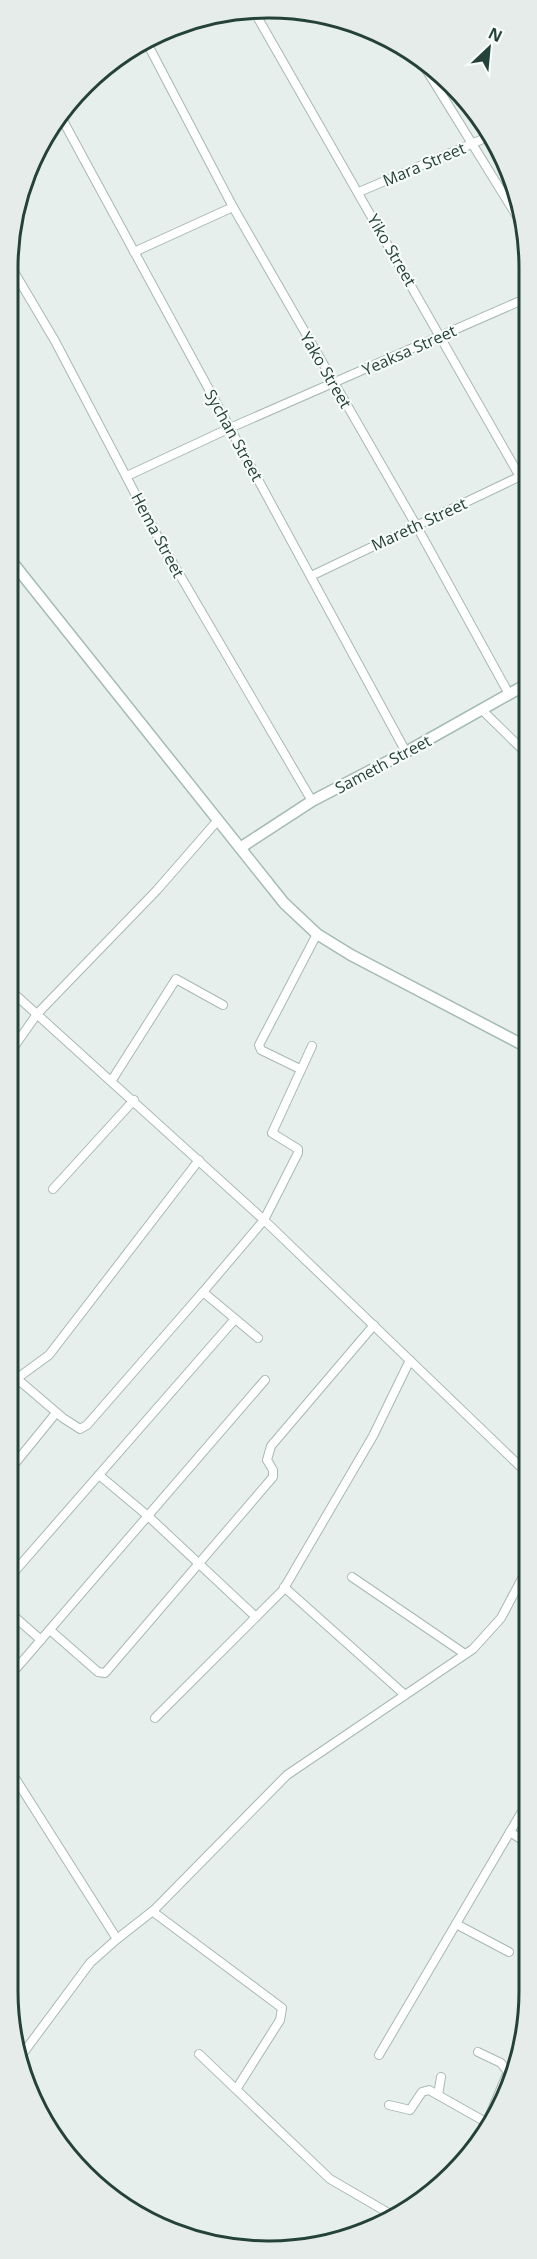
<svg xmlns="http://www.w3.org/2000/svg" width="537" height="2259" viewBox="0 0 537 2259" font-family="'Open Sans',sans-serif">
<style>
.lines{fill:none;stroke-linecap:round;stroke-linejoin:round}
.street-casing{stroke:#a8b8b2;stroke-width:10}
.secondary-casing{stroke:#a4bbb3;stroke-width:13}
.street{stroke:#fff;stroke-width:8}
.secondary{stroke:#fff;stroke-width:10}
.labels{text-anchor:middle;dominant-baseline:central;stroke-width:4.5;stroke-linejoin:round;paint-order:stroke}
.street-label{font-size:16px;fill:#24423a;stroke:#f7fbf9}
.rim{fill:none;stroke:#24423a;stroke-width:3}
</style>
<rect width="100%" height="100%" fill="#e6efeb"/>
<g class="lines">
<defs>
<g id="street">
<path d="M255,13L527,489"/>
<path d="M147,43L233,207L416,525L509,694"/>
<path d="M421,61L526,231"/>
<path d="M61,117L406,752"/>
<path d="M359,192L490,136"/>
<path d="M134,252L233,207"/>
<path d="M10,265L55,341L160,541L312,801"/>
<path d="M127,476L230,428L527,298"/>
<path d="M311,576L527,473"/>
<path d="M482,710L527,754"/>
<path d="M9,989L264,1220L527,1473"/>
<path d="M9,1054L37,1014L157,890L218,820"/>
<path d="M300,1069L261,1050L259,1045L317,934"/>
<path d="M112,1080L176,979L223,1005"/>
<path d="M53,1189L134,1100"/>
<path d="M258,1338L203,1292L264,1220L298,1153V1149L272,1133L312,1046"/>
<path d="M8,1371L63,1418L80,1429L87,1425L203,1292"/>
<path d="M8,1385L49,1355L199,1160"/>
<path d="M8,1472L56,1413"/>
<path d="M99,1475L148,1516L256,1617"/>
<path d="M352,1577L465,1654"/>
<path d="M8,1579L235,1319"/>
<path d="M284,1587L405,1695"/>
<path d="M8,1611L41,1640"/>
<path d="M50,1630L98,1672L105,1673L273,1477V1470L267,1460L271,1446L374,1325"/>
<path d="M8,1678L265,1380"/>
<path d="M8,1709L14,1718"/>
<path d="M155,1718L283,1590L373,1436L410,1360"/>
<path d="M8,1767L117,1939L154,1910"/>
<path d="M510,1832L527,1843"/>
<path d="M456,1924L509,1952"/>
<path d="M478,2052L501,2063L508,2072L487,2122"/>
<path d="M199,2054L330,2179L392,2215"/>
<path d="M379,2055L527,1803"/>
<path d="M21,2056L90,1963L117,1939"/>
<path d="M237,2088L280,2020L282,2008L156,1914L154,1910L287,1775L473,1649L501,1618L527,1569"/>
<path d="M438,2095L441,2077"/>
<path d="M389,2105L410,2110L422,2092L429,2090L491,2125"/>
</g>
<g id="secondary">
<path d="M9,558L284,903L317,934L351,955L527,1047"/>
<path d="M240,848L312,801L406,752L527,684"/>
</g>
</defs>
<use href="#street" class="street-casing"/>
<use href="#secondary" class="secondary-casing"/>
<use href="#street" class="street"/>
<use href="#secondary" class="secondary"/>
</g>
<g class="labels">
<g class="street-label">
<text transform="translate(424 164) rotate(-23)">Mara Street</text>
<text transform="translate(392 250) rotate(60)">Yiko Street</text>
<text transform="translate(409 350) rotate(-24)">Yeaksa Street</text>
<text transform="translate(326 370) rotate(60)">Yako Street</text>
<text transform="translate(234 435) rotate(61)">Sychan Street</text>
<text transform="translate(419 524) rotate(-25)">Mareth Street</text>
<text transform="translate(158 535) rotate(62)">Hema Street</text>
<text transform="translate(383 764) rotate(-28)">Sameth Street</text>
</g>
</g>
<path d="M0 0H537V2259H0ZM268 18H269A250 250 0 0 1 519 268V1991A250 250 0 0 1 269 2241H268A250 250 0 0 1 18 1991V268A250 250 0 0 1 268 18Z" fill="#e6ecea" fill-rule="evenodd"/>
<path class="rim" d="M268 18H269A250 250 0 0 1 519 268V1991A250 250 0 0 1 269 2241H268A250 250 0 0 1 18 1991V268A250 250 0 0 1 268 18Z"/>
<g transform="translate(489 48) rotate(26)" stroke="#f7fbf9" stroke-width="4.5" paint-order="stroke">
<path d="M0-4.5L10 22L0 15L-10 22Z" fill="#24423a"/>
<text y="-9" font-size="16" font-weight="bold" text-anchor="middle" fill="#24423a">N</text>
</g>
</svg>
